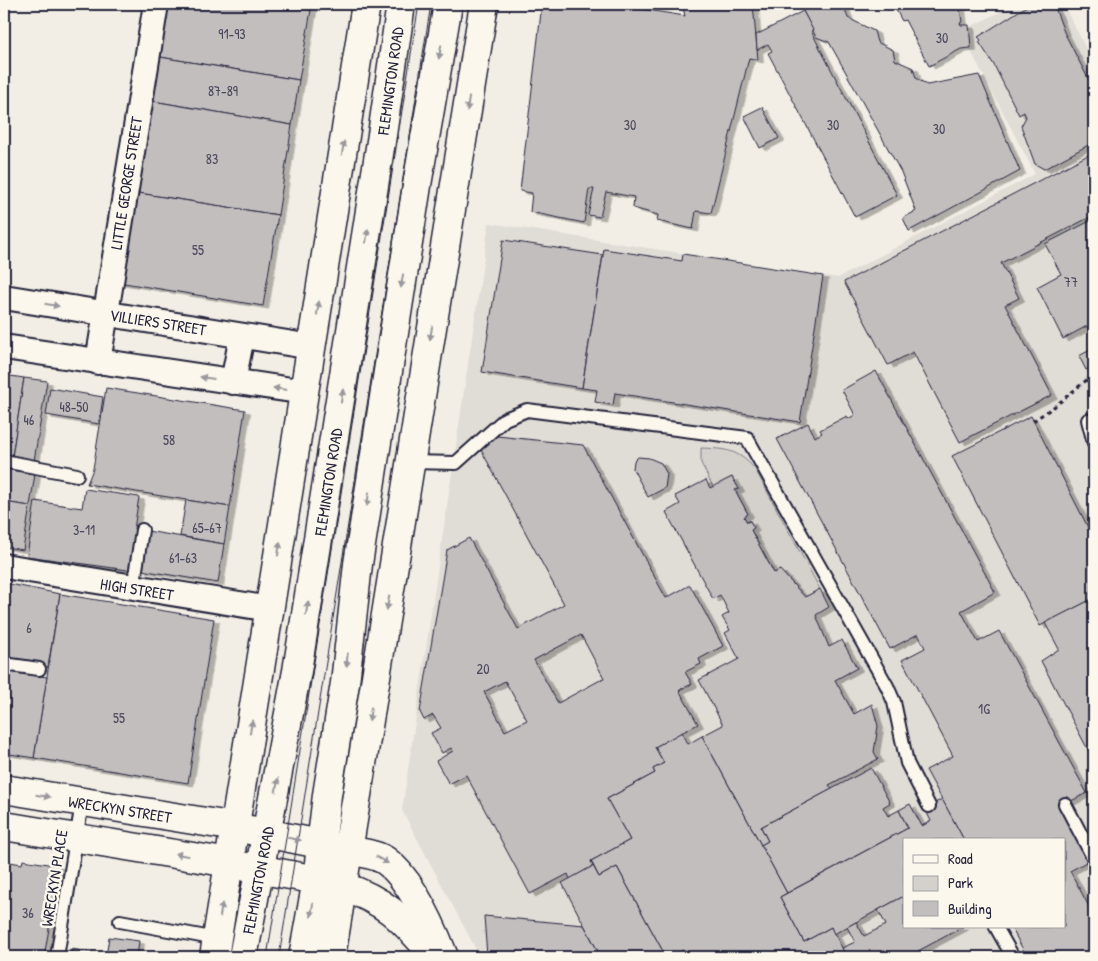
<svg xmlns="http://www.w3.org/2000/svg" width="1098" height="961" viewBox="0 0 1098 961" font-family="'Patrick Hand',sans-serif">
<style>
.built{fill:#e0dcd6;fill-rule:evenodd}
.green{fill:#d4d1cc;stroke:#7b7a84}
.building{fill:#c2bebe;stroke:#22223b;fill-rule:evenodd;filter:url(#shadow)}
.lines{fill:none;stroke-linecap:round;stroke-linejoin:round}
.lane-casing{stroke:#22223b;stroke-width:16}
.street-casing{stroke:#22223b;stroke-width:28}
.secondary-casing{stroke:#22223b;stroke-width:31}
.primary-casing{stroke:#22223b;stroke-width:31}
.path{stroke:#22223b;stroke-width:3;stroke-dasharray:4 4;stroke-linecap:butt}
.lane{stroke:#fbf7ec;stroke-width:12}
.street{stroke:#fbf7ec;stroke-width:24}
.secondary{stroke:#fbf7ec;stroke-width:28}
.primary{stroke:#fbf7ec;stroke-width:28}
.tram{stroke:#22223b;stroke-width:1}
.oneway{fill:#99979c}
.labels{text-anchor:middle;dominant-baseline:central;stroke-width:5;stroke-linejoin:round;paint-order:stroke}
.number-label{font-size:14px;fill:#4a495c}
.street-label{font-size:16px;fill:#22223b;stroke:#fbf7ec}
</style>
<defs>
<filter id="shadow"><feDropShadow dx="5.5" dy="3" stdDeviation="0" flood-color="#0004"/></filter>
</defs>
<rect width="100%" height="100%" fill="#f2eee5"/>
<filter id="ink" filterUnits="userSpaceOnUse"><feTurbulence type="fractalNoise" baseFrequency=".02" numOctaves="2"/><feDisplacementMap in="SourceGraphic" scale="10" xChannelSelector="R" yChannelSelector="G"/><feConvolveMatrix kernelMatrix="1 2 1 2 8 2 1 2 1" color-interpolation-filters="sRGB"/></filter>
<g filter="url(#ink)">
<path class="built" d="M1015,4H1063L1094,64V957H480L402,810L489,223L838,278L1035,174L961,32ZM904,840H1064V927H904Z"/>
<path class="green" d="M701,448C726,449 737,449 755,469L820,589L805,597L780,570L774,573L751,530L754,528L750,521L747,522L744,517L748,514L735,490L738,488L732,477L713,487L701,463Z"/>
<g class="building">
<path d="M163,4H272L311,10L299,80L154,56Z"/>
<path d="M272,4H312L311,10Z"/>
<path d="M542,4H610L685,16L682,4H753L758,60L749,58L711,213L696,211L693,229L657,221L658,215L633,208L634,197L606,192L600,217L588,215L594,189H589L584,223L530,212L532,193L520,191Z"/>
<path d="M804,4H843L848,18L874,31L877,42L893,50L895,60L913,68L916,78L927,85L979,75L1020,171L909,231L903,218L916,211L901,172L829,42L816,37L803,11Z"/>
<path d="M893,4H969L960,8L962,22L960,23L961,25H969L971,48L961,49L929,66L905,20L902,21Z"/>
<path d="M1030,4H1050L1051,6L1054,5L1064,32L1094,90V142L1044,169L1035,164L1021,126L1026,117L1024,112L1019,115L994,65L979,42L981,40L978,37Z"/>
<path d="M803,11L813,30L811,31L897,195L855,217L768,53L772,51L768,44L757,50L756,35Z"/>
<path d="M154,56L299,80L292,125L147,100Z"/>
<path d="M147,100L292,125L278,215L132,192Z"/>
<path d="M762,107L779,138L760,148L744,116Z"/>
<path d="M1094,152V215L1001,263L1019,298L1005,305L1052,395L960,442L913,352L888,365L844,282Z"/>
<path d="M132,192L278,215L263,306L118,282Z"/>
<path d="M1094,219V339L1087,326L1063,339L1037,287L1061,274L1045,244Z"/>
<path d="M503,240L603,255L582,388L482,372Z"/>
<path d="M604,249L682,261L683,254L823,276L800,422L615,393L613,405L595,402L597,390L582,388Z"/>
<path d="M1094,348V366L1086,370L1079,356Z"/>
<path d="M876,371L995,592L961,611L978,642L999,631L1087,793L1059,807L1088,861L1070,871L1094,916V957H1027L1011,927H1064V840H964L926,770L953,756L902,660L925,648L918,634L890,649L777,439L808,423L815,437L822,433L820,430L847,416L848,419L855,415L842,390Z"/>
<path d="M4,375L24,378L12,457L4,456Z"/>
<path d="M24,378L47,381L34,461L12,457Z"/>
<path d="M50,388L103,397L99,424L46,415Z"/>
<path d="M106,388L245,410L230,507L87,484L93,469Z"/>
<path d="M1031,416L1094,539V598L1040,626L952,456Z"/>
<path d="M497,436L583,445L666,598L690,585L723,646L699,659L701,664L685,672L692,684L679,690L698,724L655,747L664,763L653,769L655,773L607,799L630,840L591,861L593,866L570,879L568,874L530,894L466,775L449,784L436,761L453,751L451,748L442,753L431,733L441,728L433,715L424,720L420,712L447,550L469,538L518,629L564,604L479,446ZM581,635L604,678L558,703L534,660ZM505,681L527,720L505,731L484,692Z"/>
<path d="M638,457L649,458L661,463L667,474L665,488L648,497L633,469L634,461Z"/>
<path d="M4,469L35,474L30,506L4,502Z"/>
<path d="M732,477L739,489L735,490L748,514L744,517L747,522L750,521L754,528L751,530L774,573L780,570L805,597L820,589L829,607L816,615L829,647L842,640L857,668L835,680L854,714L872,704L878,726L874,752L878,759L829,785L832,789L761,827L768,841L761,845L702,736L723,725L699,680L739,659L725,633L730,630L722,617L729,613L720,595L713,599L666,512L680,504L675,496L706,480L710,488Z"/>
<path d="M85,489L139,497L134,529L141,530L135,571L27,556L35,501L82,508Z"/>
<path d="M186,500L230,507L224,544L180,536Z"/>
<path d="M4,502L30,506L23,550L4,547Z"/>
<path d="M147,531L224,544L218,583L141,570Z"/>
<path d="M4,583L60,594L48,667L4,660Z"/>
<path d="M60,594L214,619L188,783L34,758Z"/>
<path d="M1094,598V761L1041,661L1059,649L1045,623Z"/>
<path d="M4,670L47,677L34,758L4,753Z"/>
<path d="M682,732L688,744L702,736L787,893L780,897L804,942L831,927L847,957H725L722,953L714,957H687L683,950L670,957H666L617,867L599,877L591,861L630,840L607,799L655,773L653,769L664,763L655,747Z"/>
<path d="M871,768L890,803L883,807L888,816L899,810L908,828L787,893L761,845L768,841L761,827Z"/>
<path d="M942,799L964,840H904V896L834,934L831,927L804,942L780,897L908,828L899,810L910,804L922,826L931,821L925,809Z"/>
<path d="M23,860L60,866L44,957H4V861L22,864Z"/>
<path d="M593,866L599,877L617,867L666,957H601L562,883Z"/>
<path d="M904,896V927H963L918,951L921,956L918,957H847L842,948L855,942L847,927L856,922L864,936L886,925L878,910Z"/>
<path d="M484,916L584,925L601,957L487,956Z"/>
<path d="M109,937L139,941L137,957H106Z"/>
<path d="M72,949L94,953L95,957H70Z"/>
</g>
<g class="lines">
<defs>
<g id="lane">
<path d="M1088,420L1094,443"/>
<path d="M4,461L77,475"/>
<path d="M411,462L456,463L505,419L527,410L747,438L887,686L894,702L907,763L929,806"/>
<path d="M133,589L142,530"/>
<path d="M4,664L39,669"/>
<path d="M1065,804L1094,859"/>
<path d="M120,921L217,939"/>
<path d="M996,927L1013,957"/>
<path d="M57,957L82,803"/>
</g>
<g id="street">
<path d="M4,297L312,347"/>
<path d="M4,347L305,392"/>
<path d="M98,362L156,4"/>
<path d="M233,382L242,336"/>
<path d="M4,566L270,609"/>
</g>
<g id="secondary">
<path d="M4,789L236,827"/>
<path d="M4,826L230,863"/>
<path d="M349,850C360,853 376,854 386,861C411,879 433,929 444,957"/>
<path d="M342,886C391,903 403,921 436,957"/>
</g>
<g id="primary">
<path d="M250,830L340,848"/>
<path d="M241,866L334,883"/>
<path d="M214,957L366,4"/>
<path d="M243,957L297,671L382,135L401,4"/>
<path d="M303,957L317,880L327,795L345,683L358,564L418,179L448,4"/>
<path d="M331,957L484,4"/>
</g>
</defs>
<use href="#lane" class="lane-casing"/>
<use href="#street" class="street-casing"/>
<use href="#secondary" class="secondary-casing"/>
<use href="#primary" class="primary-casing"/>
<path class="path" d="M1033,421L1055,406L1094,374"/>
<use href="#lane" class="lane"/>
<use href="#street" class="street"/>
<use href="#secondary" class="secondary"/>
<use href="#primary" class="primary"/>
<g class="tram">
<path d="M267,957L419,4"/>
<path d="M279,957L431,4"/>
</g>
</g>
<defs><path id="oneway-solid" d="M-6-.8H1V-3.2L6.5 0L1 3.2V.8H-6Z" transform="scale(1.25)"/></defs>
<g class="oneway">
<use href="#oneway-solid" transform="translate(440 52) rotate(100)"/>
<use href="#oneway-solid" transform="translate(468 104) rotate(99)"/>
<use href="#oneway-solid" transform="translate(343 148) rotate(-81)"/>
<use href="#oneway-solid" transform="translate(367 236) rotate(-81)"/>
<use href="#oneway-solid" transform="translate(402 281) rotate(99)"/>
<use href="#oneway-solid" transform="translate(52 305) rotate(10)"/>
<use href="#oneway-solid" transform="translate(318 308) rotate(-81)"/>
<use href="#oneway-solid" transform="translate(431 333) rotate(99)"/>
<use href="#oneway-solid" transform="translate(207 378) rotate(-172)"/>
<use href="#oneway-solid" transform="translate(280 389) rotate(-172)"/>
<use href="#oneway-solid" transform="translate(342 396) rotate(-81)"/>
<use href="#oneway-solid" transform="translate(368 499) rotate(99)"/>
<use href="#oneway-solid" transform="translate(279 549) rotate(-81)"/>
<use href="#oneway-solid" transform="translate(388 603) rotate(100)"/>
<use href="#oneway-solid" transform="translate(307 608) rotate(-81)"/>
<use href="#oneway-solid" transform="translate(347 660) rotate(96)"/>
<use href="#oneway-solid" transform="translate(370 714) rotate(99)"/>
<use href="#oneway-solid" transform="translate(251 727) rotate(-81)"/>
<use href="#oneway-solid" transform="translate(277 785) rotate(-80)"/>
<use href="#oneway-solid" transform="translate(43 796) rotate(10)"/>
<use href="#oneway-solid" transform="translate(294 839) rotate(11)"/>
<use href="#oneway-solid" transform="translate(182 855) rotate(-170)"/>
<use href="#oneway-solid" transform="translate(382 860) rotate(29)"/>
<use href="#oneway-solid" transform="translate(221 910) rotate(-81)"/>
<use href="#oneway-solid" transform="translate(312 910) rotate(99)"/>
</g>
</g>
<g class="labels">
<g class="number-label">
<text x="232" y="33">91-93</text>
<text x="942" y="37">30</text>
<text x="223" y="90">87-89</text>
<text x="630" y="124">30</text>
<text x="833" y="124">30</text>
<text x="939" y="128">30</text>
<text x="212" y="158">83</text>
<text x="198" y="249">55</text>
<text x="1071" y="281">77</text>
<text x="74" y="406">48-50</text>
<text x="29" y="419">46</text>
<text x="169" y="439">58</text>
<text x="207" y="527">65-67</text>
<text x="84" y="529">3-11</text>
<text x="183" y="557">61-63</text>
<text x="29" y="627">6</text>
<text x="483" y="668">20</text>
<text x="984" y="708">1G</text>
<text x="119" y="717">55</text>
<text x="28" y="912">36</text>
</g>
<g class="street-label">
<text transform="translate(390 81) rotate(-82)">FLEMINGTON ROAD</text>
<text transform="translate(126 183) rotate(-81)">LITTLE GEORGE STREET</text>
<text transform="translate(158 322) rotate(9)">VILLIERS STREET</text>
<text transform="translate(328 482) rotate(-81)">FLEMINGTON ROAD</text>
<text transform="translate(137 589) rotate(9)">HIGH STREET</text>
<text transform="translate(120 809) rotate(9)">WRECKYN STREET</text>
<text transform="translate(54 878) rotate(-81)">WRECKYN PLACE</text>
<text transform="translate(258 880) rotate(-79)">FLEMINGTON ROAD</text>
</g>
</g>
<rect width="1098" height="961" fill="none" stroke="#fbf7ec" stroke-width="20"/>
<rect x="10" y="10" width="1078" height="941" fill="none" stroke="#22223b" stroke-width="2" filter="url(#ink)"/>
<rect x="903" y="838" width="162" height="90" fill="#fbf7ec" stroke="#a4a2a5"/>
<rect x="913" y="855" width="25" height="8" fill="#fbf7ec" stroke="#a4a2a5"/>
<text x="948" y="864" font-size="15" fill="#22223b">Road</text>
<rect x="913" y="876" width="25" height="15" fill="#d4d1cc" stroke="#a4a2a5"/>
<text x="948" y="888" font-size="15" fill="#22223b">Park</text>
<rect x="913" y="901" width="25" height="15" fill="#c2bebe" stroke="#a4a2a5"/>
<text x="948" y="914" font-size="15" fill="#22223b">Building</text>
</svg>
